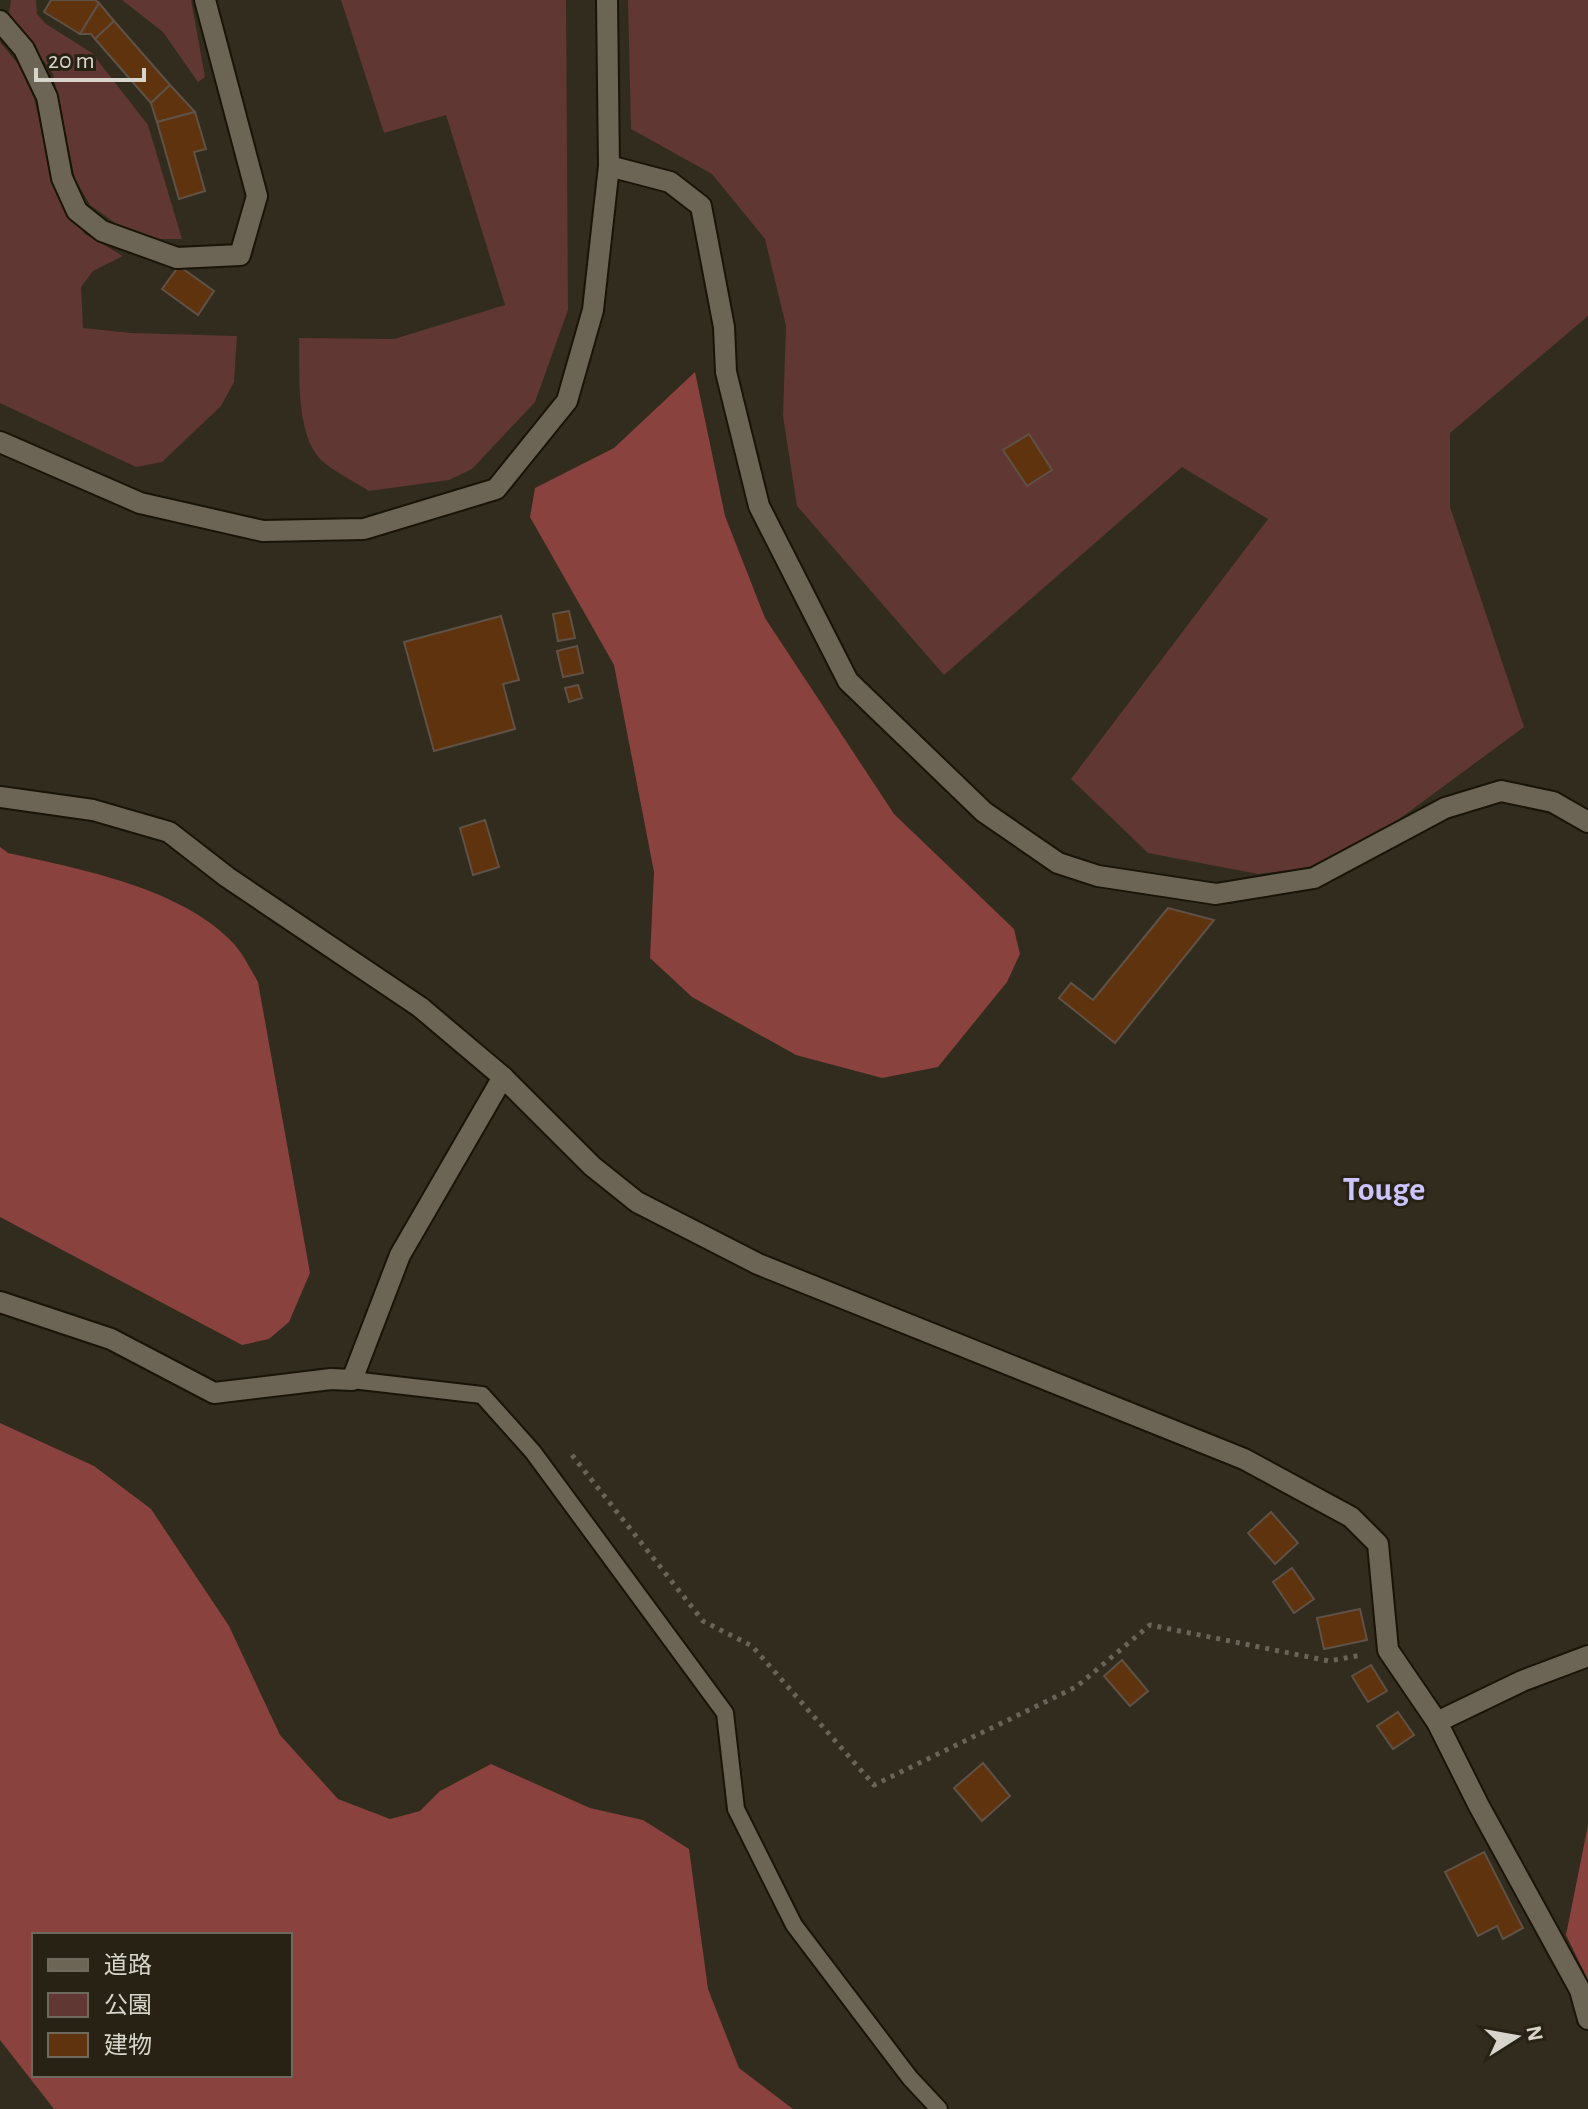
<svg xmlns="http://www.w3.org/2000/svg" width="1588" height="2109" viewBox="0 0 1588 2109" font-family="'Alegreya Sans','Noto Sans JP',sans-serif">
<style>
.green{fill:#603733}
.forest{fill:#89423d;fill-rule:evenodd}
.building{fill:#5e330d;stroke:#605146;stroke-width:2}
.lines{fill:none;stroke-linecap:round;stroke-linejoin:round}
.lane-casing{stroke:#191407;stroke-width:20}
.street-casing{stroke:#191407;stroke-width:24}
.path{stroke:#696457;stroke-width:5;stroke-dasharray:4 6;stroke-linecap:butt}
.lane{stroke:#6c6555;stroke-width:16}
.street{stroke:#6c6555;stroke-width:20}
.labels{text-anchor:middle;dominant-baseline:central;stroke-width:6;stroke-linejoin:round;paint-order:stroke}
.neighbourhood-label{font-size:34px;font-weight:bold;fill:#cbc4fe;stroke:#272214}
</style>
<rect width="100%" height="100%" fill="#312c1d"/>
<g class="green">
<path d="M11,0H36L37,14L46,24L92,53L148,125L182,239H159L115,223L90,205L75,179L53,74L9,13Z"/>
<path d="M122,0H191L205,77L198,82L163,32Z"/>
<path d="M341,0H566L568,310L535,402L472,469L449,480L369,491C354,481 334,472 321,460C295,433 300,372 299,338L394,339L505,305L446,115L384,133Z"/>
<path d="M628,0H1588V316L1450,433V507L1524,727L1364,845L1316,867L1258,874L1148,853L1071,779L1268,519L1182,467L944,675L797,506L783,416L786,326L765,239L712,174L631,129Z"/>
<path d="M0,42L19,65L34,98L58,198L85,234L123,256L93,271L81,287L83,328L131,333L237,336L234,382L221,406L162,462L136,467L0,403Z"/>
</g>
<g class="forest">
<path d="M695,372L725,516L765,618L894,814L1014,929L1020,954L1007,982L938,1067L882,1078L796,1055L692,997L650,958L654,872L614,665L530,517L535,488L614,448Z"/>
<path d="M0,847L8,853C79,869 184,888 235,945C244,956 251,970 258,982L310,1273L289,1322L269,1339L242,1345L0,1217Z"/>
<path d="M0,1423L94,1466L151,1509L229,1626L280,1735L338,1799L390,1819L420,1811L440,1791L491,1764L590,1808L643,1820L689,1849L708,1989L739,2068L793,2109H54L0,2040ZM34,1935H290V2075H34Z"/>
<path d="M1588,1825V1980L1566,1935Z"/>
</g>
<g class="building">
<path d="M51,0H95L99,3L80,34L44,12Z"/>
<path d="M99,3L114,21L95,39L91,34H80Z"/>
<path d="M114,21L170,85L151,103L95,39Z"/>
<path d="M170,85L195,112L157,122L151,103Z"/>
<path d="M195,112L206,149L194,152L205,191L179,199L157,122Z"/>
<path d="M179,266L214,291L198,315L162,289Z"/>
<path d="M1029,434L1052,470L1027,486L1003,450Z"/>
<path d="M569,611L575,638L558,641L553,614Z"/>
<path d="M501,616L519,680L503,684L515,729L434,751L404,642Z"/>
<path d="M577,646L583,673L563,677L557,651Z"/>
<path d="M578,685L582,698L569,702L565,688Z"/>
<path d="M485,820L499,867L473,875L460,828Z"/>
<path d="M1168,908L1214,920L1115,1043L1059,998L1071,983L1093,1000Z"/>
<path d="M1271,1512L1298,1543L1275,1564L1248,1533Z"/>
<path d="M1292,1568L1314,1599L1294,1613L1273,1582Z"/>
<path d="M1360,1609L1367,1640L1324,1649L1317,1618Z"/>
<path d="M1122,1660L1148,1691L1130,1706L1104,1676Z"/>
<path d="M1371,1665L1387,1691L1368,1702L1352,1676Z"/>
<path d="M1398,1712L1414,1735L1393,1749L1377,1726Z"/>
<path d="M983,1763L1010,1796L982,1821L954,1788Z"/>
<path d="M1484,1852L1523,1928L1503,1939L1497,1926L1478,1936L1445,1872Z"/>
</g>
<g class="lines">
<defs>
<path id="lane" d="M352,1380L482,1395L533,1452L725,1713L736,1809L794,1925L910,2078L939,2109"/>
<g id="street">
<path d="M0,21L24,49L47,97L62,178L77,211L102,231L177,258L240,255L257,196L205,0"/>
<path d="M609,166L670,182L701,206L724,327L726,372L759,506L848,681L984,812L1058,863L1098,876L1216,894L1314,878L1445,808L1501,791L1553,802L1588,822"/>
<path d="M0,442L140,503L263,531L364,529L496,489L567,401L593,310L609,166L607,0"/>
<path d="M0,797L93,810L169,832L227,877L420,1007L503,1077L592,1166L637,1202L758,1264L1244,1459L1351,1517L1378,1544L1388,1650L1437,1722L1479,1806L1580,1990L1588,2019"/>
<path d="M0,1302L111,1339L214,1393L331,1379L352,1380L400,1255L503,1077"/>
<path d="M1437,1722L1522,1681L1588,1656"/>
</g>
</defs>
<use href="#lane" class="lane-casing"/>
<use href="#street" class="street-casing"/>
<path class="path" d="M572,1455L703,1621L752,1646L874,1785L1076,1687L1150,1625L1329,1661L1362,1655"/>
<use href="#lane" class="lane"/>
<use href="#street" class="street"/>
</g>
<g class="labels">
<g class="neighbourhood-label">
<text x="1384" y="1190">Touge</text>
</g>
</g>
<rect x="32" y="1933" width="260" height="144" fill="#272214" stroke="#6d695d" stroke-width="2"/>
<rect x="48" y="1959" width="40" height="12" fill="#6c6555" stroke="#6d695d" stroke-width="2"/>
<text x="104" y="1973" font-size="24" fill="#d7d4cb">道路</text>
<rect x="48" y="1993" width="40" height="24" fill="#603733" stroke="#6d695d" stroke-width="2"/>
<text x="104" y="2013" font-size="24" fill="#d7d4cb">公園</text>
<rect x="48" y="2033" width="40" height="24" fill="#5e330d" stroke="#6d695d" stroke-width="2"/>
<text x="104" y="2053" font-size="24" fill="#d7d4cb">建物</text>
<g transform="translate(1516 2037) rotate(79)" stroke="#272214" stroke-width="6" paint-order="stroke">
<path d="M0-6L14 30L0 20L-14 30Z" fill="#d7d4cb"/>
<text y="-12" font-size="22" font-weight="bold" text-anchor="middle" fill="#d7d4cb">N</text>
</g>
<path d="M36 68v12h108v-12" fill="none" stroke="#d7d4cb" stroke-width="4"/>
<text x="48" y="68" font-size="24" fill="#d7d4cb" stroke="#272214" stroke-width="6" paint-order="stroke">20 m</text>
</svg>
